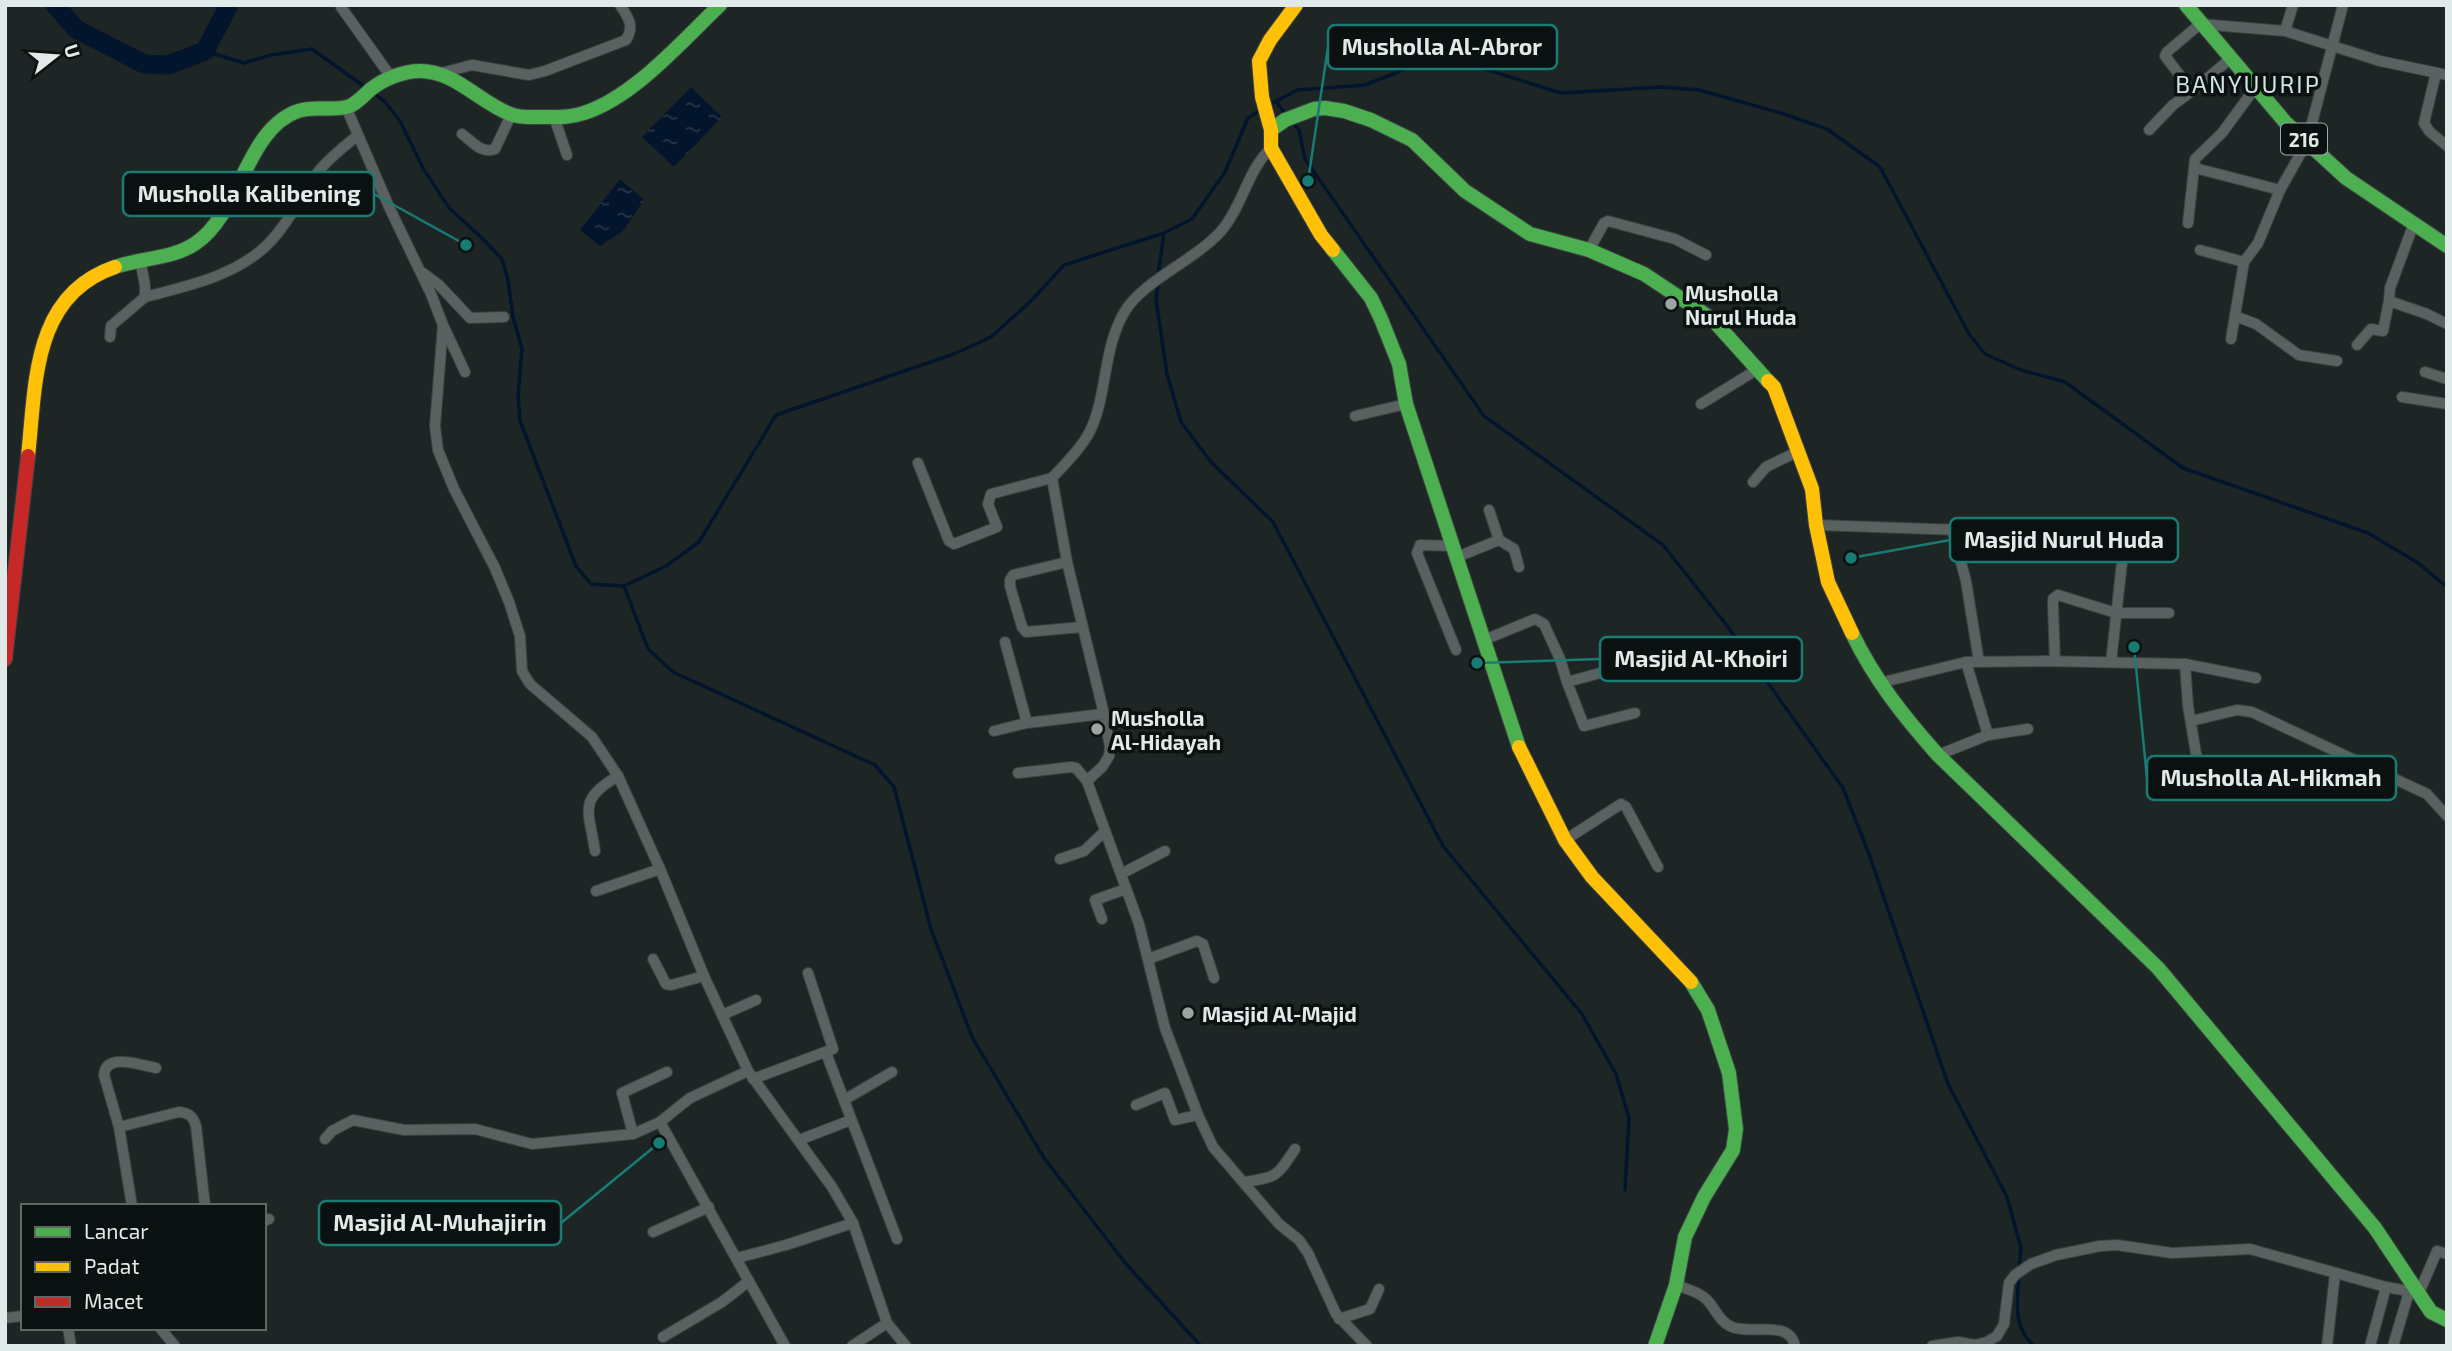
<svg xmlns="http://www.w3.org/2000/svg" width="2452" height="1351" viewBox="0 0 2452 1351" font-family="'Exo 2',sans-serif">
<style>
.water{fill:url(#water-ripples)}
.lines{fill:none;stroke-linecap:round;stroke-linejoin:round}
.stream{stroke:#03152c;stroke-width:3.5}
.river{stroke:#03152c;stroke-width:19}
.street-casing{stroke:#3b4342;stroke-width:12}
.fast-casing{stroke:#3b4342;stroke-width:16}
.slow-casing{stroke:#3b4342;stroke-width:16}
.jam-casing{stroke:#3b4342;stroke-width:16}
.street{stroke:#5a6160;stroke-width:10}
.fast{stroke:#4caf50;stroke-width:14}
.slow{stroke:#ffc107;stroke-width:14}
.jam{stroke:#c62828;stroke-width:14}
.poi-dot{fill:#9ca5a4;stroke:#0a1110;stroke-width:2.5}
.labels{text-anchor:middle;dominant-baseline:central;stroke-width:7;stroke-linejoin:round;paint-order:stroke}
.shield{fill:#0a1110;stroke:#a0a9a7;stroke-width:2}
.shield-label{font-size:19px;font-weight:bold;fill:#e0eae8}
.poi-label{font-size:21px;font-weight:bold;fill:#e0eae8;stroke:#0a1110;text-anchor:start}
.quarter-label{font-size:24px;letter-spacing:2px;fill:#d0e4e0;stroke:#0a1110}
.leader{fill:none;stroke:#197c74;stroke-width:2.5}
.callout-dot{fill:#197c74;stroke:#0a1110;stroke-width:2.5}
.callout{fill:#0a1110;stroke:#197c74;stroke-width:2.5}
.callout-label{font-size:23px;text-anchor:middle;font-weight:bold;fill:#e0eae8}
</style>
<defs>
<pattern id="water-ripples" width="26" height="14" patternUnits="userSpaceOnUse" patternTransform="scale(1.75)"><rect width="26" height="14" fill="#03152c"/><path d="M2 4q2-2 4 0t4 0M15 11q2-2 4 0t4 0" fill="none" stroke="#27374b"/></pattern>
</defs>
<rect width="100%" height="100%" fill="#1e2625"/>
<g class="water">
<path d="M691,87L722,117L674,167L642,137Z"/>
<path d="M620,179L644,200L623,231L600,246L580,230Z"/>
</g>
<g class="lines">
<g class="stream">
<path d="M205,51L244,63L271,55L312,49L365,87"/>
<path d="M372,92L385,102L400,121L423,168L449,208L482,238L502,259L508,280L513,317L522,349L518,395L520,421L576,566L591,584L624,586L666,566L699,542L776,415L954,354L991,337L1032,300L1064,265L1164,233L1192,219L1225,172L1248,118L1262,109"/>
<path d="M1276,101L1287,116"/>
<path d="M1269,105L1297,90L1365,85L1398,72L1434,53L1561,93L1663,87L1699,90L1781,113L1827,129L1880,167L1969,334L1985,354L2021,370L2065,382L2183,468L2368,533L2418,563L2447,587"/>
<path d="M1292,122L1299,130L1305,159L1484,416L1663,545L1728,627L1843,788L1869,854L1948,1084L2007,1197L2021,1248L2019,1269"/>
<path d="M1158,276L1164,233"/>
<path d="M1158,284L1156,300L1167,374L1181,422L1211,462L1273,522L1443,846L1582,1014L1616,1074L1629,1118L1625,1190"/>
<path d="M624,586L648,649L673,672L875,765L894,787L931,929L972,1037L1044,1158L1126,1264L1201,1346"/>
<path d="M2019,1277C2017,1302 2013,1327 2034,1346"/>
</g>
<path class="river" d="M55,5L76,29L144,64L168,65L205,51L229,5"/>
<defs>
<g id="street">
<path d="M341,7L391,77"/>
<path d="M2285,31L2293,5"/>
<path d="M2436,73L2424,123L2429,131L2447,146"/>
<path d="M437,74L472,65L529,75L545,71L626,40C635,26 628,17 620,5"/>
<path d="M2192,91L2230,59"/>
<path d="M346,107L390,209L431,294L443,325L435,426L438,450L454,489L495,568L509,602L520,636L522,671L530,684L592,737L618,776L660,869L704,976L748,1071L832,1187L853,1223L887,1323L906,1346"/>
<path d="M554,117L567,155"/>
<path d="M2149,130L2173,105L2192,91L2165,56L2167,52L2200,24L2285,31L2380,61L2447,75"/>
<path d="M462,134C473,142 481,154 495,149L511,115"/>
<path d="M1271,148C1247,171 1243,205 1222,230C1196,260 1144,280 1125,311C1102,349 1108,396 1089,433C1080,450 1064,465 1052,478L1067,562L1103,710L1110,747L1109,756L1103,766L1087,781L1139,924L1165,1028L1198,1115L1213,1147L1279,1224L1299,1240L1308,1253L1336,1314L1367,1346"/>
<path d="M2195,168L2280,190"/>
<path d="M2188,223L2195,159L2222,133L2255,88"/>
<path d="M1589,250L1604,223L1608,221L1675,239L1706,255"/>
<path d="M2200,250L2244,262L2258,243L2280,190L2307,142L2343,5"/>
<path d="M423,273L439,285L470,318L504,317"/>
<path d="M145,297C187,286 236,276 268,244C289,223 301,195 318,172C329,158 344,147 358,135"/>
<path d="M2389,301L2390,288L2414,223"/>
<path d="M2235,316L2256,324L2299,355L2337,361"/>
<path d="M444,327L465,372"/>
<path d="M110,337L111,326L145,297V285L140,260"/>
<path d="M2231,339L2244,262"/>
<path d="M2357,345L2371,329L2383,331L2389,301L2427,314L2447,324"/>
<path d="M2425,372L2447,379"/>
<path d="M2402,397L2447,404"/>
<path d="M1701,404L1758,369"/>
<path d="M1355,416L1406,404"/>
<path d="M918,463L949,541L954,544L997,527L988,504L991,494L1052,478"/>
<path d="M1753,482L1766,467L1799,451"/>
<path d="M1816,525L2106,535L2121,545L2123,553L2111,662"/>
<path d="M1952,529L1966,581L1979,662"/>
<path d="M1499,540L1514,549L1519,567"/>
<path d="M1453,546L1420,545L1417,553L1456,650"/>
<path d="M1457,557L1499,540L1489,510"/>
<path d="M1067,562L1013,575L1010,580V586L1022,627L1026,632L1082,627"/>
<path d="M1484,640L1535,619L1544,624L1560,659L1567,682L1615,669"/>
<path d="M1005,642L1027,723L1103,714"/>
<path d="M2055,661L2053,605V599L2058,595L2116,613H2169"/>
<path d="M1966,662L1988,735"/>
<path d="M2185,664L2256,678"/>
<path d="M1567,682L1584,726L1635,713"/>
<path d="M1879,683L1966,662L2045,661L2185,664L2188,706L2201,783"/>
<path d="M2191,721L2237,710L2252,712L2427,794L2447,816"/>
<path d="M994,731L1027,723"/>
<path d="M1938,755L1988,735L2028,729"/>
<path d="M1018,773L1071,767L1076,768L1087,781"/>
<path d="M1565,840L1621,804L1626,807L1658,867"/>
<path d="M595,851C589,810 577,800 618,776"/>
<path d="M1060,859L1084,851L1105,831"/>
<path d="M1121,874L1165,851"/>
<path d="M596,891L660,869"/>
<path d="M1102,919L1095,900L1126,889"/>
<path d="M653,959L666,984L671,985L704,976"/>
<path d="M1148,959L1197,941L1203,944L1214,978"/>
<path d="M722,1015L756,1000"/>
<path d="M826,1053L897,1239"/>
<path d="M748,1071L690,1098L660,1122L785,1346"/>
<path d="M753,1079L833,1049L808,973"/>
<path d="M844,1100L892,1072"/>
<path d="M1136,1105L1165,1093L1175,1120L1198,1115"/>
<path d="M119,1127L104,1075C106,1052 140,1065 156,1068"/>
<path d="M633,1134L622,1093L667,1072"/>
<path d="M325,1139L332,1131L353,1120L404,1130L475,1129L532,1144L633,1134L660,1122"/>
<path d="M799,1140L851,1120"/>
<path d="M1245,1182C1278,1177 1277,1176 1295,1149"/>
<path d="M132,1206L119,1127L179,1112C189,1113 193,1116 196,1126L205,1206"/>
<path d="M264,1221L269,1219"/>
<path d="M653,1232L709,1207"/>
<path d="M737,1258L786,1245L853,1223"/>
<path d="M1676,1285C1686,1289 1698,1291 1706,1299C1715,1307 1719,1322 1732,1327C1752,1335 1789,1319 1795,1346"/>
<path d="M5,1318L23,1316"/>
<path d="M1339,1319L1370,1309L1379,1289"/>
<path d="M68,1328L71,1346"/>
<path d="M160,1328L175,1346"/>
<path d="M663,1337L722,1302L749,1281"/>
<path d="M852,1346L887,1323"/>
<path d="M1932,1346L1958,1342L1975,1345L1987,1342L1997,1336L2004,1324L2009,1283L2015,1275L2031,1264L2056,1255L2100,1246L2117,1245L2172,1253L2250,1249L2386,1287L2419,1293L2437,1251L2447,1254"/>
<path d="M2327,1346L2335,1274"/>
<path d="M2370,1346L2386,1287"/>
<path d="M2393,1346L2409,1292"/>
</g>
<g id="fast">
<path d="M2186,5L2286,123L2346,178L2447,246"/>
<path d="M1271,130L1285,120L1314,109L1325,108L1344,111L1371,120L1412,140L1465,191L1530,234L1589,250L1644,274L1712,319L1768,381"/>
<path d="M1333,250L1371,298L1381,319L1399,364L1406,404L1519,747"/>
<path d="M115,267C141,258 173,259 196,243C241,212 246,129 298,111C315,105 333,112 350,106C358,102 364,95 371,89C384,79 403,71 420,71C455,71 479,102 510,114C520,118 531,117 541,117C555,117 570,118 584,113C634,97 682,41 720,5"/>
<path d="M1852,633C1874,679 1904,717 1938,755L2158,968L2375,1228L2431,1312L2447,1320"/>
<path d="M1655,1346L1676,1285L1685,1237L1704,1197L1733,1150L1736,1129L1729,1073L1708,1010L1691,982"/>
</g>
<g id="slow">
<path d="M1296,5L1270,40L1259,61L1262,97L1271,130V148L1321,235L1333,250"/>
<path d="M1768,381L1774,387L1812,489L1816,525L1828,582L1852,633"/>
<path d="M28,456C36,384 32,295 115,267"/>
<path d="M1519,747L1565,840L1592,877L1691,982"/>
</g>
<path id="jam" d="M5,659L28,456"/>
</defs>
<use href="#street" class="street-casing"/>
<use href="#fast" class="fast-casing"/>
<use href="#slow" class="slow-casing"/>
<use href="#jam" class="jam-casing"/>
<use href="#street" class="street"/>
<use href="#fast" class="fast"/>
<use href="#slow" class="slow"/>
<use href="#jam" class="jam"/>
</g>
<g class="poi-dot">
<circle cx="1671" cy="304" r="7"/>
<circle cx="1097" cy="729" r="7"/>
<circle cx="1188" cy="1013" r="7"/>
</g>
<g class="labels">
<rect class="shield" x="2281" y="123.5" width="46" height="31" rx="5"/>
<g class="shield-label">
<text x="2304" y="139">216</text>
</g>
<g class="poi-label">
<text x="1685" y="292">Musholla<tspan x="1685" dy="24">Nurul Huda</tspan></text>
<text x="1111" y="717">Musholla<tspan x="1111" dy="24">Al-Hidayah</tspan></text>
<text x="1202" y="1013">Masjid Al-Majid</text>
</g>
<g class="quarter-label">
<text x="2248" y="83">BANYUURIP</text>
</g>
</g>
<path class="leader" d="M1308 181L1328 47M466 245L374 194M1851 558L1950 540M1477 663L1600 659M2134 647L2147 778M659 1143L561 1223"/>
<g class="callout-dot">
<circle cx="1308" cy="181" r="7"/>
<circle cx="466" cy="245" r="7"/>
<circle cx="1851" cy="558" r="7"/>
<circle cx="1477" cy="663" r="7"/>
<circle cx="2134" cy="647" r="7"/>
<circle cx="659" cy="1143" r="7"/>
</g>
<g class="callout">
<rect x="1328" y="25" width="229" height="44" rx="7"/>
<rect x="123" y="172" width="251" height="44" rx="7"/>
<rect x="1950" y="518" width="228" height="44" rx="7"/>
<rect x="1600" y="637" width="202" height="44" rx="7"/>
<rect x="2147" y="756" width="249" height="44" rx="7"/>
<rect x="319" y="1201" width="242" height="44" rx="7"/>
</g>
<g class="callout-label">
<text x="1442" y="55">Musholla Al-Abror</text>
<text x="249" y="202">Musholla Kalibening</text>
<text x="2064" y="548">Masjid Nurul Huda</text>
<text x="1701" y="667">Masjid Al-Khoiri</text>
<text x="2271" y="786">Musholla Al-Hikmah</text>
<text x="440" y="1231">Masjid Al-Muhajirin</text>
</g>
<rect width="2452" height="1351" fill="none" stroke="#e0eae8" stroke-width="14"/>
<rect x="21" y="1204" width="245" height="126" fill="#0a1110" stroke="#606866" stroke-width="2"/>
<rect x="35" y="1227" width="35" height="10" fill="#4caf50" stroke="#606866" stroke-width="2"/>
<text x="84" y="1239" font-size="21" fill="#e0eae8">Lancar</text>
<rect x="35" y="1262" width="35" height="10" fill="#ffc107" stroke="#606866" stroke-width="2"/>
<text x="84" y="1274" font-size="21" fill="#e0eae8">Padat</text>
<rect x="35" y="1297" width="35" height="10" fill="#c62828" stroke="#606866" stroke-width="2"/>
<text x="84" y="1309" font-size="21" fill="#e0eae8">Macet</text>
<g transform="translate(56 56) rotate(73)" stroke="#0a1110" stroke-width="5" paint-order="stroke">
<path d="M0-5L12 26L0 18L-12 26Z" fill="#e0eae8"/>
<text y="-10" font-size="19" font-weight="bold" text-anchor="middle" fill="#e0eae8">U</text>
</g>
</svg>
